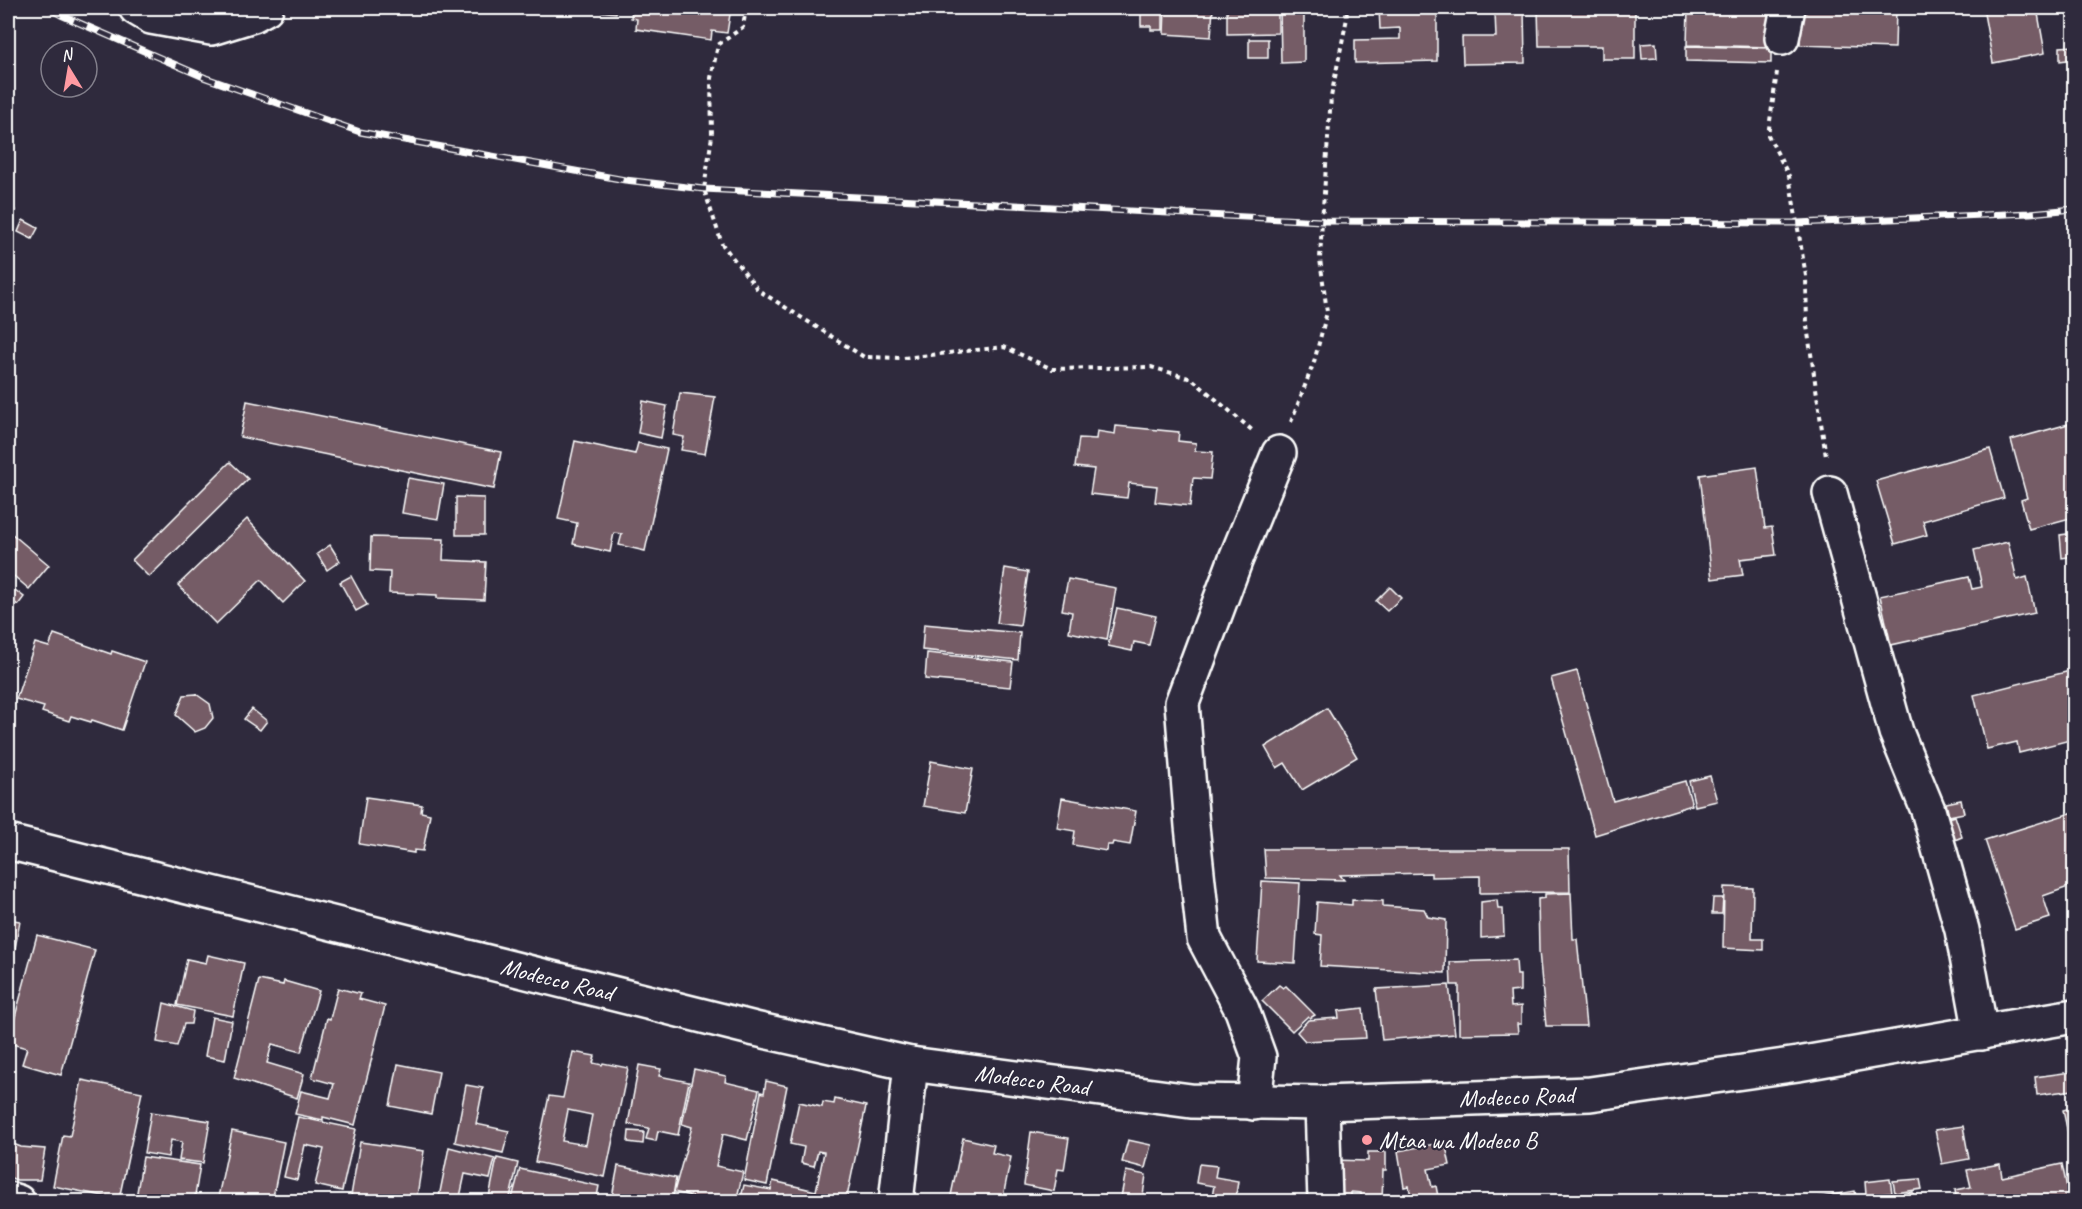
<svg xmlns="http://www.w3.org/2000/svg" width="2082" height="1209" viewBox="0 0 2082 1209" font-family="Caveat,sans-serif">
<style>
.building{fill:#755c66;stroke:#fff;stroke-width:1.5;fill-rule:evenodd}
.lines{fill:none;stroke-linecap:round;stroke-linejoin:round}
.minor-casing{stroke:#fff;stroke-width:38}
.path{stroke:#fff;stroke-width:4;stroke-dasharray:4.5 4.5;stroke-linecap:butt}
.minor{stroke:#2f2a3d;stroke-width:33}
.rail-casing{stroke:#fff;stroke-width:7}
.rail{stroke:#2f2a3d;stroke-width:4.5;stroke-dasharray:14;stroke-linecap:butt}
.poi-dot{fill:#ff9aa2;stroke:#2f2a3d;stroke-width:2}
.labels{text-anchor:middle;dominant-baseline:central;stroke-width:4.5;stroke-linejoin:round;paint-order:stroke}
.street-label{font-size:24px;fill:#fff;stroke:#2f2a3d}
.poi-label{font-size:24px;fill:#fff;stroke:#2f2a3d;text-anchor:start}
</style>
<rect width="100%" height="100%" fill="#2f2a3d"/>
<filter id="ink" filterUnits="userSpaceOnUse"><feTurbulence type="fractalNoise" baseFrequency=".0167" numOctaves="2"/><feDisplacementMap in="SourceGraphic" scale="12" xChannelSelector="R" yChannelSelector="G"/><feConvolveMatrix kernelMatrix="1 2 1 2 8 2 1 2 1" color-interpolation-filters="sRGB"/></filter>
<g filter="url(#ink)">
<g class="building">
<path d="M568,8H617L616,13Z"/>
<path d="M632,8H731L727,33L712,31L711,40L636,29L637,19L631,18Z"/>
<path d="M913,8H942L940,15Z"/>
<path d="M1141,8H1163V30H1151V26H1141Z"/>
<path d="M1165,8H1213L1211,37L1164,34Z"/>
<path d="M1227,8H1278V33L1227,34Z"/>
<path d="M1280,8H1304V62L1281,63Z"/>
<path d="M1379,8H1437V61L1355,63V40L1400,39V28L1380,29Z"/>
<path d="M1467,8H1524L1525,63L1463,64L1462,37H1496L1495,12L1467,13Z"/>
<path d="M1538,8H1635V59H1602V46H1539Z"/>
<path d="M1688,8H1772L1771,47L1687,45Z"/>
<path d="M1801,8H1896L1895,48L1800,45Z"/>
<path d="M1983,8H2037L2045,53L1993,63Z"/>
<rect x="1249" y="39" width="19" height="19"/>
<path d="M1656,43L1657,58L1642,59L1641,44Z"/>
<path d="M1686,46L1771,48V63L1686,61Z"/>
<path d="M2074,46V59L2060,61V47Z"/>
<path d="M8,207L15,210L10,219L8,218Z"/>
<path d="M23,220L38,228L32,239L18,232Z"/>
<path d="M680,393L715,397L705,454L681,450L684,437L673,435Z"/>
<path d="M247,401L501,452L494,489L240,437Z"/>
<path d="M643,401L667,406L661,438L638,433Z"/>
<path d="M2072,423L2074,433V517L2029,529L2021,500L2027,498L2011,440Z"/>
<path d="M1116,426L1179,432L1178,441L1196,443L1195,451L1213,452L1210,479L1193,478L1190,506L1155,502L1157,486L1129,483L1127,498L1090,494L1094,469L1075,467L1079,438L1096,439L1097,431L1115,434Z"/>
<path d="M575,441L635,454L638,443L667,449L645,551L619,545L622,534L614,533L610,552L573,544L577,523L558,519Z"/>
<path d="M1990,449L2004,498L1923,521L1927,535L1895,544L1876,481Z"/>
<path d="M230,462L248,479L149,577L132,560Z"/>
<path d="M1757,467L1765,528L1772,527L1776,555L1740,559L1743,575L1712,579L1700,475Z"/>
<path d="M408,478L444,484L438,519L402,513Z"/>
<path d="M456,497L484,498V535H456Z"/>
<path d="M247,519L305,581L283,603L261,580L216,624L178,585Z"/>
<path d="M11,533L49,565L29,589L8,571V537Z"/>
<path d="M2074,533V556L2062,558L2060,535Z"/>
<path d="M371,537L444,539L443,560L486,562L484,600L437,598V595L389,593L390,572L370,571Z"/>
<path d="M2008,542L2017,580L2027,577L2035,613L1891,645L1880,596L1969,577L1972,589L1982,587L1974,550Z"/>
<path d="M330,545L340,561L327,570L317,554Z"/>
<path d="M1005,568L1028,572L1020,626L997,623Z"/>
<path d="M351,576L367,605L356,611L340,582Z"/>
<path d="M1068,579L1116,588L1107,640L1069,632L1072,612L1062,610Z"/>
<path d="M1390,587L1401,598L1387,611L1376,601Z"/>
<path d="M15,590L24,597L18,605L8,599Z"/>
<path d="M1117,608L1156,616L1149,645L1134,642L1132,651L1108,646Z"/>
<path d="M924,624L1020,633L1018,660L922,650Z"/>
<path d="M54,634L111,654L112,651L145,662L122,730L92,720L91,722L71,716L69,721L42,712L44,707L16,699L35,643L49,647Z"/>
<path d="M927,653L1013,662L1010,687L925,679Z"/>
<path d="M2074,670V739L2019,753L2017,742L1987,749L1974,695Z"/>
<path d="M1577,671L1613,801L1685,781L1692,805L1595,835L1551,678Z"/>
<path d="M196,694L210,704L213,718L205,728L195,732L176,715L184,695Z"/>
<path d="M1327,708L1357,757L1302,790L1285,763L1277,768L1265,747Z"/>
<path d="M252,709L267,721L260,730L244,719Z"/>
<path d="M931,761L973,769L965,813L923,806Z"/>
<path d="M1710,776L1717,801L1695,806L1689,781Z"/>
<path d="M366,797L422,805L421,812L430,814L423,851L414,850V853L359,844Z"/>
<path d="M1062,798L1136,811L1130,845L1113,842L1112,845H1107L1106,851L1073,845L1075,831L1057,828Z"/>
<path d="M1961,800L1964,813L1949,816L1946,803Z"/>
<path d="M2074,812V885L2043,896L2050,918L2015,929L1985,840Z"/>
<path d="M1955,816L1962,837L1950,842L1943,819Z"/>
<path d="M1264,849H1569L1570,892L1480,893V876L1431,877V873L1340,875L1344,880L1266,878Z"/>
<path d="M1262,881L1300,883L1295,963L1257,961Z"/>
<path d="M1724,887L1753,888L1752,939H1763V950L1723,948Z"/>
<path d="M1571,893L1573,939H1577L1586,1026H1546L1539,951L1538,899L1545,898V894Z"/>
<path d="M1713,898H1723L1722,914H1712Z"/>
<path d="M1352,900L1383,901V906L1424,909L1428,917L1446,920L1445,973L1320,966L1322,935L1315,934L1317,902L1352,905Z"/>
<path d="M1497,900L1498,909H1503L1504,936L1481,938V902Z"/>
<path d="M8,919L20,921L9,981L8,980Z"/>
<path d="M37,935L95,950L61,1075L22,1064L27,1048L8,1043Z"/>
<path d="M208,955L244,963L233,1016L177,1005L187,959L206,963Z"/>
<path d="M1516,960L1517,975H1520V991L1510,992L1511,1007L1521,1006V1024H1517L1518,1033L1459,1034V985H1451L1450,962Z"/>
<path d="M259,980L283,985L284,981L319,991L301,1052L272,1044L267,1063L304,1074L297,1098L234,1078Z"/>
<path d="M8,983L15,984L13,997L8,996Z"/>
<path d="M1279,985L1283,988L1286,986L1315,1015L1310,1018L1308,1016L1292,1031L1262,1001Z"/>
<path d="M1449,985L1455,1034L1382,1040L1376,989Z"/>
<path d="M338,988L361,994L359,999L385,1006L355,1125L323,1117V1120L295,1114L301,1091L330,1098L334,1084L312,1078L327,1018L330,1019Z"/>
<path d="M164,1003L193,1011L191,1024H184L177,1046L157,1042Z"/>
<path d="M1363,1008L1366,1038L1305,1041L1297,1032L1308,1020L1339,1018L1338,1011Z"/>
<path d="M212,1017L232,1021L225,1060L205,1056Z"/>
<path d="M573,1052L595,1056L593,1063L602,1065L603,1063L628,1068L605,1177L535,1162L549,1096L563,1098ZM568,1110L592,1115L586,1145L562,1141Z"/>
<path d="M398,1064L439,1072L431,1114L390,1106Z"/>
<path d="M639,1065L661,1069L659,1076L689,1082L678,1135L658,1131L656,1141L646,1139L649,1128L628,1124Z"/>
<path d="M694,1069L726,1076L725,1082L759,1090L747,1140L723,1134L716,1166L743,1172L736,1202H714L674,1192L692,1127L682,1124Z"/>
<path d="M2071,1072L2073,1090L2037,1095L2035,1077Z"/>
<path d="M82,1080L142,1092L119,1199L53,1186L63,1135L70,1136Z"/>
<path d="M766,1081L787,1086L767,1185L744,1180L761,1092L764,1093Z"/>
<path d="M466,1085L483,1088L476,1124L509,1131L503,1153L455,1142Z"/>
<path d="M835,1099L866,1106L846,1202H740L744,1185L771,1190L773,1181L816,1191L824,1152L818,1151L814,1166L801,1163L804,1147L790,1144L799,1102L822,1107L823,1102L834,1104Z"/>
<path d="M2074,1107V1146L2071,1147L2063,1110Z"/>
<path d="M151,1112L210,1121L203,1163L179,1160L182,1142L171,1140L168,1157L144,1153Z"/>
<path d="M298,1117L356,1129L342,1191L315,1185L324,1149L305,1145L297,1180L284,1177Z"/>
<path d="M1963,1126L1969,1159L1942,1164L1935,1130Z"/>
<path d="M232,1131L284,1142L272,1202H217Z"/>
<path d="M629,1131L644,1132L643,1144L628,1142Z"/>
<path d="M1031,1132L1069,1138L1064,1170L1058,1169L1054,1191L1024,1185Z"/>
<path d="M963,1138L994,1145L992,1153L1011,1157L1002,1202L950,1200Z"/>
<path d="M1128,1140L1151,1145L1145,1168L1122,1162Z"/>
<path d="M8,1142L21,1147L45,1149L40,1180H17L8,1177Z"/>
<path d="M360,1142L424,1151L416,1202H350Z"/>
<path d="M1445,1142L1450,1165L1428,1169L1432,1187L1436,1186L1439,1202H1412L1409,1186L1404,1187L1398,1151Z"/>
<path d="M449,1147L495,1159L490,1179L465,1174L460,1197L484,1202H438Z"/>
<path d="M1368,1152H1386V1170H1383L1382,1202H1361V1193L1351,1192V1202H1330L1332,1160L1368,1161Z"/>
<path d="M143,1157L200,1165L194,1202H158L136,1198Z"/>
<path d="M497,1158L518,1163L509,1202H488Z"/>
<path d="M1199,1164L1217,1166L1215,1177L1238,1181L1235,1202H1211L1214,1186L1196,1183Z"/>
<path d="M2000,1164L2002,1177L2062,1164L2070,1202H1957L1955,1190L1971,1187L1967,1170Z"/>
<path d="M618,1166L676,1178L672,1202H611Z"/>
<path d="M520,1169L599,1186L596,1202H559L536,1197L535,1202H511Z"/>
<path d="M1126,1171L1146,1175L1142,1201L1121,1197Z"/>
<path d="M1890,1179L1892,1193L1866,1195L1865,1182Z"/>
<path d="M1920,1179L1922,1189L1895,1193L1893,1181Z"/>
<path d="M1855,1191L1857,1202L1800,1201Z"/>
<path d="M1913,1192L1915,1202H1865Z"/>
<path d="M1280,1197H1303L1302,1202H1279Z"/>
</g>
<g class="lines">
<defs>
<g id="minor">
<path d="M136,8L151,17L211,28L253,15L266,8"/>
<path d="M1782,38L1788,8"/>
<path d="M1830,493L1896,732L1928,810L1962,930L1981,1033"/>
<path id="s1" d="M8,842L755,1029L911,1064L1191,1101L1322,1103L1590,1094L1798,1064L2074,1016"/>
<path d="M1254,1103L1259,1057L1242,1010L1204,938L1192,826L1182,703L1235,561L1279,453"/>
<path d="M1322,1103L1325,1202"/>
<path d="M8,1199L18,1202"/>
<path d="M896,1202L911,1064"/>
</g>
</defs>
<use href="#minor" class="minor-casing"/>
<g class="path">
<path d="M746,8L743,27L718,45L711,78L712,136L704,189L722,244L758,290L864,357L903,358L1004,347L1052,369L1151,367L1192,379L1253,431"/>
<path d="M1777,72L1768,135L1789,176L1806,276L1807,326L1826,457"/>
<path d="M1291,422L1314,362L1327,312L1320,259L1322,221L1331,97L1347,18L1346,8"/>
</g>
<use href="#minor" class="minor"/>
<defs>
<path id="rail" d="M49,8L61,15L206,78L360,132L625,180L704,189L1322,221L1797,223L2030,213L2074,209"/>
</defs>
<use href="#rail" class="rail-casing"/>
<use href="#rail" class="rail"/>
</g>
</g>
<circle class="poi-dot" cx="1367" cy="1140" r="6"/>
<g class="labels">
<g class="street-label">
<text stroke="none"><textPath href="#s1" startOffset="566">Modecco Road</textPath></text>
<text stroke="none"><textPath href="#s1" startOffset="1052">Modecco Road</textPath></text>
<text stroke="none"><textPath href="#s1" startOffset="1538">Modecco Road</textPath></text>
</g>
<g class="poi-label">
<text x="1379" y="1140">Mtaa wa Modeco B</text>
</g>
</g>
<rect width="2082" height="1209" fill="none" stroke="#2f2a3d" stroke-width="30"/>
<rect x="15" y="15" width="2052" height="1179" fill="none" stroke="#fff" stroke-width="2" filter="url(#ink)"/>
<g transform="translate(69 69) rotate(349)"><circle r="28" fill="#2f2a3d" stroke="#827f8b" stroke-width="1.5"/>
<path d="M0-4.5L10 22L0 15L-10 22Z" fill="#ff9aa2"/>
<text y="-9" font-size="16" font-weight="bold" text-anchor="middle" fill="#ffffff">N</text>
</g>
</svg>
